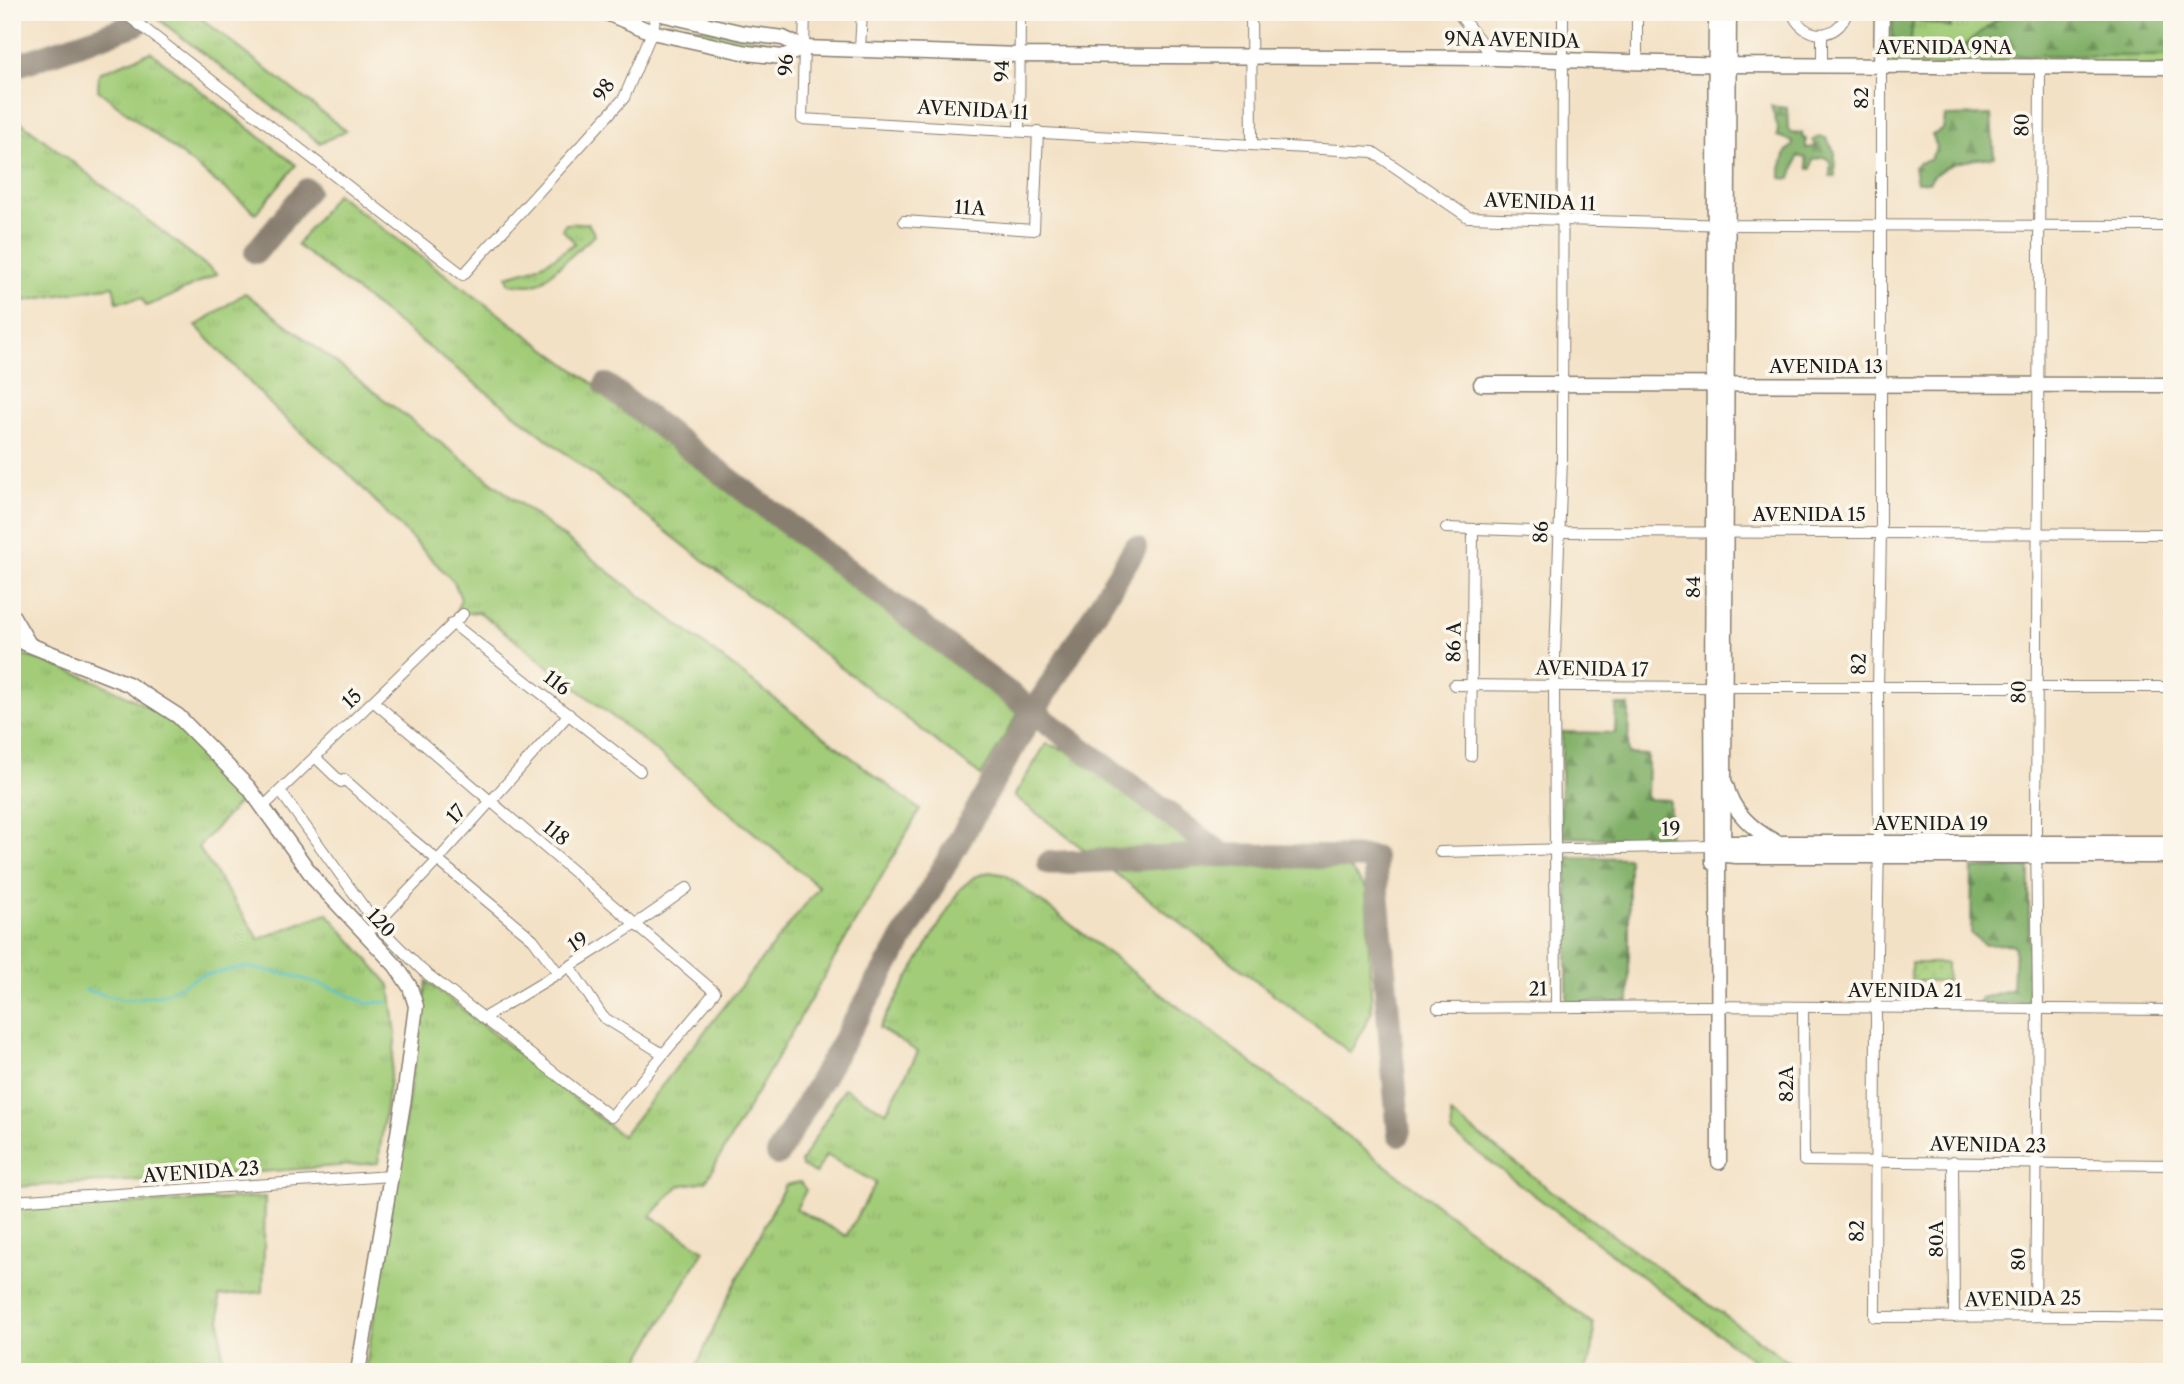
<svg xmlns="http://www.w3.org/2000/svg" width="2184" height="1384" viewBox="0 0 2184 1384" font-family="'Libre Caslon Text',serif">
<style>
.grass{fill:url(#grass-tufts);stroke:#5f744a;stroke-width:2}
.forest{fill:url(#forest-firs);stroke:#4e6642;stroke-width:2}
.garden{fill:url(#garden-dots);stroke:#5f744a;stroke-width:2}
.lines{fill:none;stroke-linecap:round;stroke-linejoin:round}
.stream{stroke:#56c3cb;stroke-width:2.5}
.taxiway{stroke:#887e70;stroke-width:24}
.street-casing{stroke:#887e70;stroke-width:12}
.secondary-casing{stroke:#887e70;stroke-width:17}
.street{stroke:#fff;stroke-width:10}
.secondary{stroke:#fff;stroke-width:14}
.labels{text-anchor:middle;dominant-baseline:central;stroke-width:7;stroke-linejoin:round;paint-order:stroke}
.street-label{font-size:19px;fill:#1c1c1c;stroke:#fbf7ec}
</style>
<defs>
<pattern id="grass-tufts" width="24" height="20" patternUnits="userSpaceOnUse" patternTransform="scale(1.75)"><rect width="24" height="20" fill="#a2cc78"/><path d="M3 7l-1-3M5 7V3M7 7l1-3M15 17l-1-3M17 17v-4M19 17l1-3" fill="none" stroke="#8baf67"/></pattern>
<pattern id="forest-firs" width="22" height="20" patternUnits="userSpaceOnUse" patternTransform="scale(1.75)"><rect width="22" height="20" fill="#81b068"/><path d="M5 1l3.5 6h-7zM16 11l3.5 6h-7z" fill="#698e55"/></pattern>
<pattern id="garden-dots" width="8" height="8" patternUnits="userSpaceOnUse" patternTransform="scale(1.75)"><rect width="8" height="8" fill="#a2cc78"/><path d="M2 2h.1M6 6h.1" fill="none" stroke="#8baf67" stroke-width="1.8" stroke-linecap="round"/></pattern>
</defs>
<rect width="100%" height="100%" fill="#fbf7ec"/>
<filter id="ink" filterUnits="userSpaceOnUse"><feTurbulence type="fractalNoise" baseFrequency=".0143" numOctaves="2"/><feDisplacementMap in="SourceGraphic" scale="14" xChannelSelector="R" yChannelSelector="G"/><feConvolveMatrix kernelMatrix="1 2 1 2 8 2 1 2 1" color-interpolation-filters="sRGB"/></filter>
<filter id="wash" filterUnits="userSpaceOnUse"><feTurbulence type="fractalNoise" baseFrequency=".00686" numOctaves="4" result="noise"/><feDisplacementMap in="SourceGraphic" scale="28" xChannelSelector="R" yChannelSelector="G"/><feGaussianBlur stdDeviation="1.57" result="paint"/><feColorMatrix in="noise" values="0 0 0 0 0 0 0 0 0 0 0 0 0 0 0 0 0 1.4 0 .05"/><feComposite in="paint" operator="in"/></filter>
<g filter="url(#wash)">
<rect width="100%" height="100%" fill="#f3e1c5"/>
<g class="grass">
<path d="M149,12H193L346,131L320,143Z"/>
<path d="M1882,12H2172V67L1881,66Z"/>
<path d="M668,22L779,43L780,46L779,49C757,57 688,35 662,29L663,23Z"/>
<path d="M151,52L296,165L256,213L98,90L99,73Z"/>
<path d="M12,115L217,274L167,298L146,306L142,298L117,302L113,286L12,303Z"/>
<path d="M336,194L732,486L1019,712L981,776L297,245Z"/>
<path d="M588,223L595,235L541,282L531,285L509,284L507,276L532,269L552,259L575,243L562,229L566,224Z"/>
<path d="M245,293L920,810L706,1181L678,1186L651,1216L704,1250L632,1372H365L427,981L622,1136L819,887L645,742L479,612L455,614L461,599L454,582L346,471L276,410L196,326Z"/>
<path d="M12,651C68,669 125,689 173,724C200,745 222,772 244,797L198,847L259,939L327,913L390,985L396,1035L378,1163L164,1179L12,1187Z"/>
<path d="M1046,744L1075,753L1231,866L1340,865L1351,870L1366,889L1372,1011L1351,1053L1014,796Z"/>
<path d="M989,872L1006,875L1593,1324C1594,1343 1594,1356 1584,1372H694L721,1312L785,1185L800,1182L806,1190L796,1209L846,1236L876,1183L826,1155L815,1174L802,1166L801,1162L844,1088L886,1112L918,1052L879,1028L960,889L974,877Z"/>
<path d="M1451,1114L1557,1195L1789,1362L1758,1364L1452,1133Z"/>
<path d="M265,1197L263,1292L219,1296L223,1372H12V1210Z"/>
</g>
<g class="forest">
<path d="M1893,12H1948L1951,28L1913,19L1910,48L1892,50Z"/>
<path d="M2007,12H2172V56L1952,55Z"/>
<path d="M1771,106L1787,108L1788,128L1790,132L1802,133L1803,138L1806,139V148L1816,147L1813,140L1820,137L1826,138L1835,152V176H1830V161L1824,157L1813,160L1811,169H1808L1806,158L1798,156L1791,179L1781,178V169L1786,152L1793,145L1792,141L1777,136L1778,128Z"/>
<path d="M1991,115L1994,157C1972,160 1942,161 1929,182H1917L1914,167L1919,163L1930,160L1937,147L1932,135L1943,130L1945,116Z"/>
<path d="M1616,705H1629L1628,754L1648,755L1647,799L1670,800L1669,840L1560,837L1562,732L1615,733Z"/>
<path d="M1567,857L1629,858V1002H1567Z"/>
<path d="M2029,867V1003L1979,1004L1981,998L2013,989L2015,947L2012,944L1985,945L1971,934L1972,868Z"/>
</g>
<rect class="garden" x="1911" y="963" width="36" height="18"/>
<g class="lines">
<path class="stream" d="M85,990L125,1000L165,994L199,976L245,967L291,975L335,989L366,1003L387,1002"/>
<g class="taxiway">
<path d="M12,67L137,24"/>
<path d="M256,252L307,190"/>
<path d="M606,385C812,542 1016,700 1223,855"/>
<path d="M1049,863L1223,855L1374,858L1399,1134"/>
<path d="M778,1154L1033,713L1135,548"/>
</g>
</g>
</g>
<g filter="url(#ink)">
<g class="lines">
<defs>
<g id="street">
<path d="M123,12L463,275L624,98L652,32L657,12"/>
<path d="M805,12L802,119L1373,152L1468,217L1728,225L2172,226"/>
<path d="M1251,12L1252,145"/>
<path d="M1457,12L1494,58"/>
<path d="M1792,12C1802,40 1838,42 1847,12"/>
<path d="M1822,34V65"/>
<path d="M860,49L862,12"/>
<path d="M1637,62V12"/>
<path d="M1881,66V533L1878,687L1879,843L1876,1008L1875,1317L2105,1316L2172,1317"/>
<path d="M1019,130L1020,12"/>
<path d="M904,221L1034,230L1038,131"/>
<path d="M1446,528L1559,532L2172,534"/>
<path d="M452,623L640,771"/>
<path d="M1454,685L1701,687H2172"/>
<path d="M1471,756L1473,530"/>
<path d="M315,757L341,782L344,779L407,835L533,939L559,974"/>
<path d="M280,791L376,924L422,970L611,1117L715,992L374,702"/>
<path d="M263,807L463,614"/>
<path d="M1440,852L1712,846"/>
<path d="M373,928L437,861L569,714"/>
<path d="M570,967L603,1017L663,1054"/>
<path d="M1556,1006L1554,686L1562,459L1563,12"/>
<path d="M1438,1008L1702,1006L2172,1010"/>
<path d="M1803,1008L1804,1161L2172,1165"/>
<path d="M483,1018C553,977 622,936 687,888"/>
<path d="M1953,1161L1954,1317"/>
<path d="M12,1201L391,1176"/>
<path d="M2035,1316L2038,1008L2036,830L2040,67"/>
</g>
<g id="secondary">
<path d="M604,12L652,32L747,53L782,57L804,48L1020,55L1494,58L1729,65L2172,67"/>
<path d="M653,12L743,33L783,38L804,48"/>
<path d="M1881,66L1882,12"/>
<path d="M1481,384L2172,385"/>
<path d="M12,615L29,644"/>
<path d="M12,638L128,684L178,716L249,788L316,881L396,966L410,987L416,1006L404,1098L358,1372"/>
<path d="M1726,785C1732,811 1753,830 1776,842"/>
<path d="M1716,845L1723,843H2172"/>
<path d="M1713,847L1727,855L1736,856H2172"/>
<path d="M1713,863L1712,687L1716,12"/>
<path d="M1719,1162L1718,863L1723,843L1724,777L1729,12"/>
</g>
</defs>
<use href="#street" class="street-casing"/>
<use href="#secondary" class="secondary-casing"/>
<use href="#street" class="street"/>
<use href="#secondary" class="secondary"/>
</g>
</g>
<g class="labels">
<g class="street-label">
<text transform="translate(1512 40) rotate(1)">9NA AVENIDA</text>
<text x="1944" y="47">AVENIDA 9NA</text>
<text transform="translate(786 65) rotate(-88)">96</text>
<text transform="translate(1002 71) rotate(-89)">94</text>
<text transform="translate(604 90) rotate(-55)">98</text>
<text transform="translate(1861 98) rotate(-90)">82</text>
<text transform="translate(973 110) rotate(3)">AVENIDA 11</text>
<text transform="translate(2022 125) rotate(-89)">80</text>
<text transform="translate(1540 202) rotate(2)">AVENIDA 11</text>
<text transform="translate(970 208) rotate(4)">11A</text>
<text x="1826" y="366">AVENIDA 13</text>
<text x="1809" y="514">AVENIDA 15</text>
<text transform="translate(1541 532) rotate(-88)">86</text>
<text transform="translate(1693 587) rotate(-90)">84</text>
<text transform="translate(1454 642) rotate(-89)">86 A</text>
<text transform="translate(1859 664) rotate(-89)">82</text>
<text transform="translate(1592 669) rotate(1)">AVENIDA 17</text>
<text transform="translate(557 683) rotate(38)">116</text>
<text transform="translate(2019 692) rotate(-89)">80</text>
<text transform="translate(352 699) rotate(-43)">15</text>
<text transform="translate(456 814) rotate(-48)">17</text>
<text x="1931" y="823">AVENIDA 19</text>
<text transform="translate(1671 829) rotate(-1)">19</text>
<text transform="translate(556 833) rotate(40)">118</text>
<text transform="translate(381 923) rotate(47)">120</text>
<text transform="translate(578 942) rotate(-33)">19</text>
<text transform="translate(1538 989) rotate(-1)">21</text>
<text x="1905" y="990">AVENIDA 21</text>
<text transform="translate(1786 1084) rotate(-90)">82A</text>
<text transform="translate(1988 1145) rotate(1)">AVENIDA 23</text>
<text transform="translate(201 1172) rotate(-4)">AVENIDA 23</text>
<text transform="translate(1857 1231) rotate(-89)">82</text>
<text transform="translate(1936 1239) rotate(-90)">80A</text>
<text transform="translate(2018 1259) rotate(-90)">80</text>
<text transform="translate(2023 1299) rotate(-1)">AVENIDA 25</text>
</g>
</g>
<rect width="2184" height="1384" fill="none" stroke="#fbf7ec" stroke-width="42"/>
</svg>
